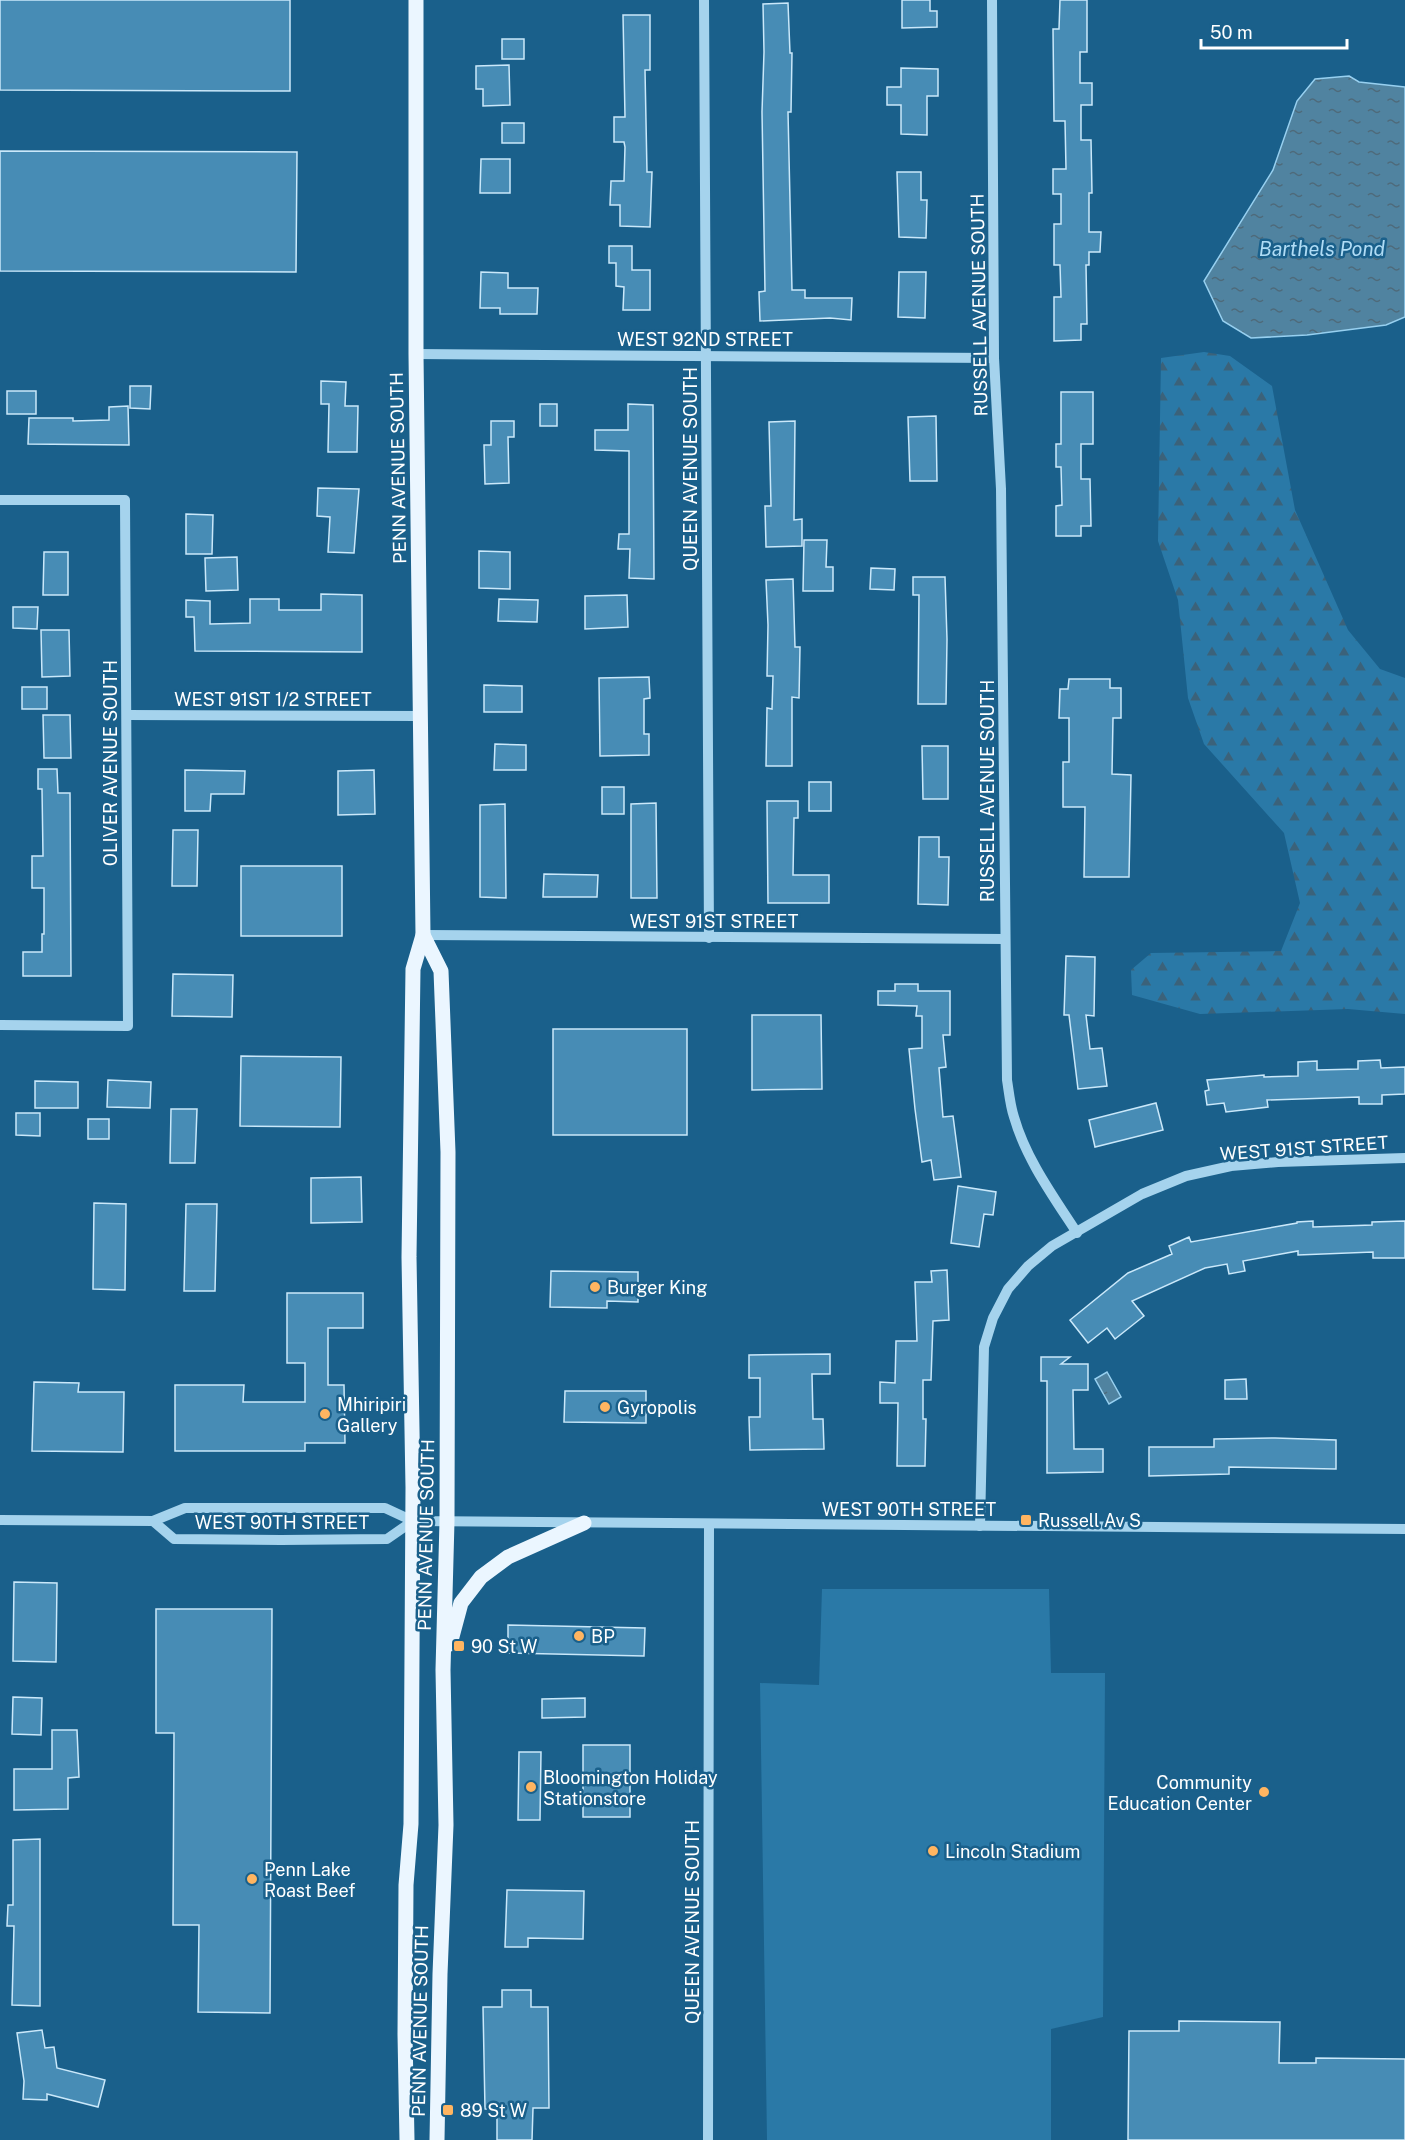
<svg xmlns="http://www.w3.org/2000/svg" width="1405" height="2140" viewBox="0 0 1405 2140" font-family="'Public Sans',sans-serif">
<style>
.forest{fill:url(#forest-firs)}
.garden{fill:#2a79a7}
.water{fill:url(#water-ripples);stroke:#97d0f0;stroke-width:1.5}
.building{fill:#478cb5;stroke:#cae8fa;stroke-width:1.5}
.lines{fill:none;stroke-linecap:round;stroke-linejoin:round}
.minor{stroke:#a5d3ed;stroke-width:10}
.major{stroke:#ebf6ff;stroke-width:15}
.poi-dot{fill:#ffb561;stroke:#1a608b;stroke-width:2}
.labels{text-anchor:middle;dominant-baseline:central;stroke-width:5;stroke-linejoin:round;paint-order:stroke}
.street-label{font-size:18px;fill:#fff;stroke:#1a608b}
.poi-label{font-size:18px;fill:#fff;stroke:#1a608b;text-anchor:start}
.water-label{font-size:20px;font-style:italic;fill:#b0dcf5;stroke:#1a608b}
</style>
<defs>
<pattern id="forest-firs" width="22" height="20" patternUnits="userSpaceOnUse" patternTransform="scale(1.5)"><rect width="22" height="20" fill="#2a79a7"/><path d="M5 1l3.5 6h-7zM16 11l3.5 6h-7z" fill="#3b627a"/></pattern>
<pattern id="water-ripples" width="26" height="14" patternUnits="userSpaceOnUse" patternTransform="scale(1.5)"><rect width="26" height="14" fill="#5083a0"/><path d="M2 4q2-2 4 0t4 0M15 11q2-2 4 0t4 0" fill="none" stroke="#4e6a7a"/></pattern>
</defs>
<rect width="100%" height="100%" fill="#1a608b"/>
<path class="forest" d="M1204,352L1230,356L1272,386L1295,510L1348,630L1380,669L1405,678V1014L1348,1009L1200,1014L1132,995L1131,970L1151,953L1281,951L1300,903L1284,833L1204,744L1188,698L1178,600L1158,541L1161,358Z"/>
<path class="garden" d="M822,1589H1049L1051,1673H1105L1103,2017L1051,2029V2140H767L760,1683L819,1685Z"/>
<g class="water">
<path d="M1349,76L1359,82L1405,87V317L1386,325L1307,335L1251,338L1223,321L1204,281L1273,170L1297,101L1315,79Z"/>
<path d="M1107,1372L1121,1397L1109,1404L1095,1379Z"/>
</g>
<g class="building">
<path d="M0,0H290V91L0,90Z"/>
<path d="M902,0H930V11H937V27L902,28Z"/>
<path d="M1060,0H1087V52H1080V83H1092V105H1081V140H1091L1092,193H1089V232H1101L1100,252H1089V265H1086L1087,324H1081V340L1054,341V297H1061L1060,265H1054V224H1061V194H1053V169H1066L1065,121H1054L1053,29H1059Z"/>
<path d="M788,3L790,53H792L791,112H788L792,290H805V298H852L851,320L830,318L760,321L759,292L765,291L762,112L764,52L763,4Z"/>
<path d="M623,15H650V70H645L647,172H652L650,227L620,226V205H610L611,181H624L625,147L624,142H614V117H625Z"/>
<rect x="502" y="39" width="22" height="20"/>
<path d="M509,65L510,105L483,106V89H476V66Z"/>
<path d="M901,68L938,69V96H927V135L901,134V105H887V87H901Z"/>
<rect x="502" y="123" width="22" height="20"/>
<path d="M0,151L297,152L296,272L0,271Z"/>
<path d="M481,159H510V193H480Z"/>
<path d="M897,172H921V200H927L926,238L899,237Z"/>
<path d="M609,246H632V270H650V310H623L624,287L616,286V263H609Z"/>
<path d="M481,272L508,273V288H538L537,314H500V308H480Z"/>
<path d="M899,272H926L925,318L898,317Z"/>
<path d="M321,381L346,382L345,406H358L357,452H328L329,404H321Z"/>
<path d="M130,386H151L150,409L130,408Z"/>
<rect x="7" y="391" width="29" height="23"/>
<path d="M1061,392H1093V444H1081V479H1090L1091,526H1081V536H1056V506L1062,505L1061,467H1056V444H1061Z"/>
<rect x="540" y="404" width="17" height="22"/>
<path d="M628,404L653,405L654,579L629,578L630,549H618L619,534H629V451L595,450V430H628Z"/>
<path d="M128,406L129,445L28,444L29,418H73V421L109,420V407Z"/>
<path d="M936,416L937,481H910L908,417Z"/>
<path d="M491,421H514V437H508L509,483L485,484L484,445H491Z"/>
<path d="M795,421L794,520L802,519V546L766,547L765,506H771L769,422Z"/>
<path d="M318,488L359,489L354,553L328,552L330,517L317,516Z"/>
<path d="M186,514L213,515L212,554H186Z"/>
<path d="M804,540H827L826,567H833V591H803Z"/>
<path d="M479,551L510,552V589L479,588Z"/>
<path d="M44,552H68V595H43Z"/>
<path d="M237,557L238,590L206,591L205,558Z"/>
<path d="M871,568L895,569L894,590L870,589Z"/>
<path d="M913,577H945L947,639L946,704H918L919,595H913Z"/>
<path d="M793,579L795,647H800L799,698L792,697V766H766L767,708L772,709L773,676H767L768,625L766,580Z"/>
<path d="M321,594L362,595V652L195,651L194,617H186V600L210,601V624L250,623V599H279V610H321Z"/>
<path d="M627,595L628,627L585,629V596Z"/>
<path d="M499,599L538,600L537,622L498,621Z"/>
<path d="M13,607H38L37,629L13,628Z"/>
<path d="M41,630H69L70,676L42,677Z"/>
<path d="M649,677L650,698L644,699V734H649V755L600,756L599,678Z"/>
<path d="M1069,679H1110V688H1121V718H1113L1112,774L1131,775L1129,877H1084L1085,807H1063V762H1069V718H1059L1060,689H1068Z"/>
<path d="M484,685L522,686V712H484Z"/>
<rect x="22" y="687" width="25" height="22"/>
<path d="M43,715H70L71,758H44Z"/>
<path d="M495,744L526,745V770H494Z"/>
<path d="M922,746H948V799H923Z"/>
<path d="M38,769H57L58,793H70L71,976H23V952H42V934H44V888H32V856H43L42,789H38Z"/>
<path d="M185,770L245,771L244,794H211L210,811H185Z"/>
<path d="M374,770L375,814L338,815V771Z"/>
<rect x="809" y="782" width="22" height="29"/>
<rect x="602" y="787" width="22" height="27"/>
<path d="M767,801H798V818H794L793,875H829V903H768Z"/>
<path d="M656,803L657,898H631V804Z"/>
<path d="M505,804L506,898L480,897V805Z"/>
<path d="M173,830H198L197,886H172Z"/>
<path d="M919,837H939V857H949L948,905L918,904Z"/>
<rect x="241" y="866" width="101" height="70"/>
<path d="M544,874L598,875L597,897H543Z"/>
<path d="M1066,956L1095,957L1094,1016L1086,1015L1090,1049L1102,1048L1107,1086L1078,1089L1069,1015H1064Z"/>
<path d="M173,974L233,975L232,1017L172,1016Z"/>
<path d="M895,984H918V991H950V1035H943L946,1067L939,1068L943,1117L953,1116L961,1177L934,1180L931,1160L922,1162L915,1109L909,1049L922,1048V1016H916L917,1006L878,1005V991H895Z"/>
<path d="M752,1015H821L822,1089L752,1090Z"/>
<rect x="553" y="1029" width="134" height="106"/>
<path d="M241,1056L341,1057L340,1127L240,1126Z"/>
<path d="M1380,1060L1381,1068L1405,1067V1094L1382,1095V1104H1359V1097L1267,1100L1268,1107L1226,1112L1224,1103L1207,1105L1205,1091L1209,1090L1207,1080L1264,1075V1077L1298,1076V1062L1317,1061V1070L1358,1069V1061Z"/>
<path d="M108,1080L151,1082L150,1108L107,1107Z"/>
<path d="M35,1081L78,1082V1108H35Z"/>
<path d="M1156,1103L1163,1130L1095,1147L1089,1120Z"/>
<path d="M171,1109H197L195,1163H170Z"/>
<path d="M16,1113H40V1136L16,1135Z"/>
<rect x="88" y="1119" width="21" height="20"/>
<path d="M361,1177L362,1222L311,1223V1178Z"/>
<path d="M958,1186L996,1192L993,1215L984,1214L979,1247L951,1243Z"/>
<path d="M94,1203L126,1204L125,1290L93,1289Z"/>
<path d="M186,1204H217L215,1291H184Z"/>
<path d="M1313,1221V1227L1372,1225V1222L1405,1221V1258H1373V1252L1298,1255V1251L1243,1261L1245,1271L1229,1274L1227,1264L1205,1268L1132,1301L1144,1316L1115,1339L1107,1328L1088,1343L1070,1320L1128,1273L1172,1254L1169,1246L1189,1237L1191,1242L1297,1223V1222Z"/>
<path d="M947,1270L949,1320L933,1321L931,1380H923V1419H926L925,1466H897L898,1403H880V1382L895,1383L896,1341H917L915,1282H932L931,1271Z"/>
<path d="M551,1271L638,1272V1302L607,1301V1308L550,1307Z"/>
<path d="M287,1293H363V1328H328V1385H344L345,1443H305V1451H175V1385H244L243,1402H305V1363H287Z"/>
<path d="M830,1354V1374H812L813,1419H823L824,1449L750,1450L749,1417H760V1378H749V1355Z"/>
<path d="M1041,1357H1070L1061,1364H1088V1390H1073L1074,1449H1103V1472L1047,1473V1381H1041Z"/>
<path d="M1246,1379L1247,1399H1225V1380Z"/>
<path d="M34,1382L79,1383L78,1392H124L123,1452L32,1451Z"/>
<path d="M565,1391H646V1423L564,1422Z"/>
<path d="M1275,1438L1336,1440V1469L1229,1467V1474L1149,1476V1447H1214V1439Z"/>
<path d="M14,1582L57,1583L56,1662L13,1661Z"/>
<path d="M156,1609H272L270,2013L198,2012L199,1925H173L174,1733H156Z"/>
<path d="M508,1625L645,1628L644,1656L508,1653Z"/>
<path d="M13,1697L42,1698L41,1735L12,1734Z"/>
<path d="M585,1698V1717L542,1718V1699Z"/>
<path d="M52,1730H77L79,1777L68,1778V1809L14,1810V1769H52Z"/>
<rect x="583" y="1745" width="47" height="72"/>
<path d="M519,1752H541L540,1820H518Z"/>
<path d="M40,1839V2006L12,2005L14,1926H7L8,1905H13V1840Z"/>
<path d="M507,1890L584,1891L583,1939L528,1938V1947H505Z"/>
<path d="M502,1990H531V2007H548L549,2108H533L532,2140H497V2109H485L483,2007H502Z"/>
<path d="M1179,2021L1280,2022L1279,2063H1316V2058L1405,2059V2140H1128L1129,2031H1179Z"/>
<path d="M42,2030L45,2048L54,2047L57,2068L105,2080L98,2107L47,2094V2100L23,2099L24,2081L17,2033Z"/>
</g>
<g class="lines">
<g class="minor">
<path d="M704,0L709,938"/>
<path d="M992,0L994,358L1001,489L1007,1080C1009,1092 1010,1105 1014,1117C1026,1159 1053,1196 1077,1233"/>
<path d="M416,354L994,358"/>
<path d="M0,500H125L128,1026L0,1025"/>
<path d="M127,715L420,716"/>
<path d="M423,935L1005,939"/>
<path d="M0,1520L153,1521L185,1508H385L413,1521L1405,1529"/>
<path d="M153,1521L174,1539L281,1540L387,1539L413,1521"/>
<path d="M980,1526L984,1347L993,1318L1008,1289L1028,1266L1052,1246L1142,1194L1186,1176L1231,1166L1278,1162L1405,1158"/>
<path d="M708,2140L709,1525"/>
</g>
<g class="major">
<path d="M423,935L441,971L448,1152L447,1521L443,1670L446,1825L440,1974L437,2140"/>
<path d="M450,1644L461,1603L481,1577L508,1557L584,1523"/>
<path d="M407,2140L405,2034L406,1885L411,1824L413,1487L409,1257L413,969L423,935L416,354V0"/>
</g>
</g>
<g class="poi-dot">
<circle cx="595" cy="1287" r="6"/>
<circle cx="605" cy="1407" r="6"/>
<circle cx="325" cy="1414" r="6"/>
<rect x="1020" y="1514" width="12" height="12" rx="3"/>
<circle cx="579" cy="1636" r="6"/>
<rect x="453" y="1640" width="12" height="12" rx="3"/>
<circle cx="531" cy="1787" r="6"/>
<circle cx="1264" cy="1792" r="6"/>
<circle cx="933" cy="1851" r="6"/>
<circle cx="252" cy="1879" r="6"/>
<rect x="442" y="2104" width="12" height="12" rx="3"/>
</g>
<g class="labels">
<g class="street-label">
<text transform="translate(979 305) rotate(-91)">RUSSELL AVENUE SOUTH</text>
<text x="705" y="339">WEST 92ND STREET</text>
<text transform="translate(398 468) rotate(-91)">PENN AVENUE SOUTH</text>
<text transform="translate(690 469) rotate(-90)">QUEEN AVENUE SOUTH</text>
<text x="273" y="699">WEST 91ST 1/2 STREET</text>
<text transform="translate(110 763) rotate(-90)">OLIVER AVENUE SOUTH</text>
<text transform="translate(987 791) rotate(-90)">RUSSELL AVENUE SOUTH</text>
<text x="714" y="921">WEST 91ST STREET</text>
<text transform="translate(1304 1148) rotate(-4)">WEST 91ST STREET</text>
<text x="909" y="1509">WEST 90TH STREET</text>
<text x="282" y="1522">WEST 90TH STREET</text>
<text transform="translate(426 1535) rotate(-89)">PENN AVENUE SOUTH</text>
<text transform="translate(692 1922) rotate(-90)">QUEEN AVENUE SOUTH</text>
<text transform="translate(420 2021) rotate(-89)">PENN AVENUE SOUTH</text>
</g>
<g class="poi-label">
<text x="607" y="1287">Burger King</text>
<text x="337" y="1404">Mhiripiri<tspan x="337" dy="21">Gallery</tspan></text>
<text x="617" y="1407">Gyropolis</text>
<text x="1038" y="1520">Russell Av S</text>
<text x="591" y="1636">BP</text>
<text x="471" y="1646">90 St W</text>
<text x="543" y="1777">Bloomington Holiday<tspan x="543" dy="21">Stationstore</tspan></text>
<text x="1252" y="1782" text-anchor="end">Community<tspan x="1252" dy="21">Education Center</tspan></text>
<text x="945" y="1851">Lincoln Stadium</text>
<text x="264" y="1869">Penn Lake<tspan x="264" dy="21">Roast Beef</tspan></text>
<text x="460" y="2110">89 St W</text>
</g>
<g class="water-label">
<text x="1322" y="249">Barthels Pond</text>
</g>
</g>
<path d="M1201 39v9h146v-9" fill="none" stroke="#ffffff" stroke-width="3"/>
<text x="1210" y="39" font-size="18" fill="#ffffff" stroke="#1a608b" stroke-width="4.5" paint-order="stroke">50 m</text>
</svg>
